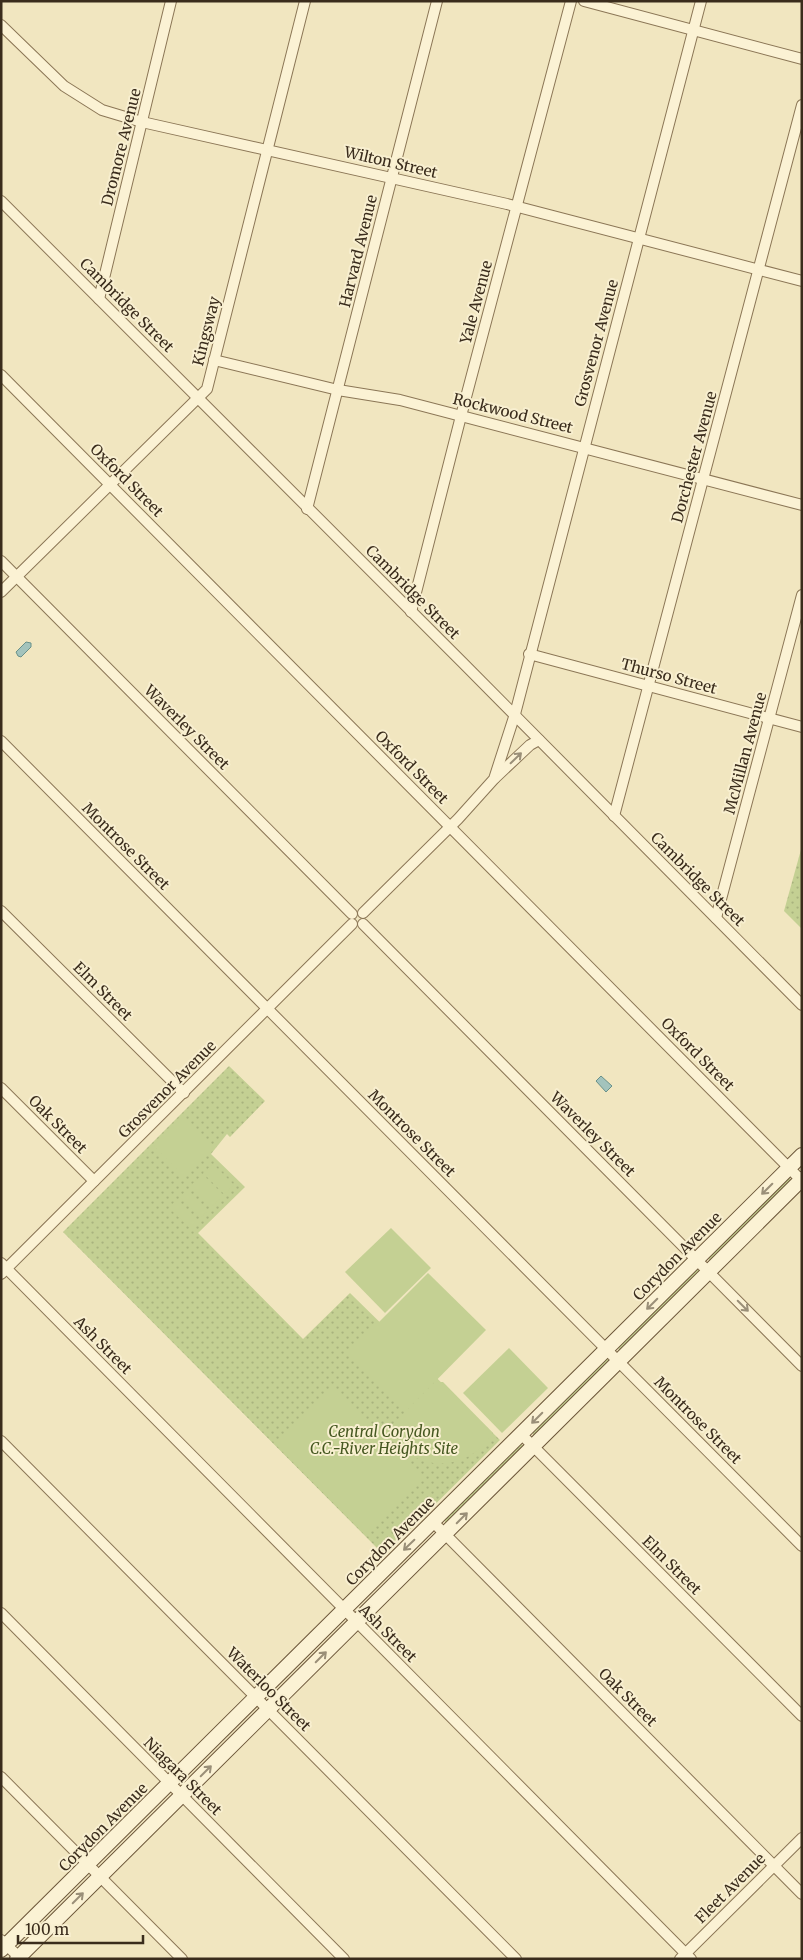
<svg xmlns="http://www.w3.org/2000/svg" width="803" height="1960" viewBox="0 0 803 1960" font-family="Merriweather,serif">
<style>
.grass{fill:url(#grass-dots)}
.pitch{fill:#c4d093}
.water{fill:#a3c3bc;stroke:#69918a}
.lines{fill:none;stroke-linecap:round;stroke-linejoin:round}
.street-casing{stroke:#8b7656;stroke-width:12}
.secondary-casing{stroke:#6d573a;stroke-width:16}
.street{stroke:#fbf2d4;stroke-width:10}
.secondary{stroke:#fbf2d4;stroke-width:14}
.oneway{stroke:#9a8f78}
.labels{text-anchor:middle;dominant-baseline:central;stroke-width:4;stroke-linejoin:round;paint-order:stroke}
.street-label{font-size:15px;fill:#3a2c1c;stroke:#f8efd0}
.park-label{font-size:15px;font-style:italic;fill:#465821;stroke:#f8efd0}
</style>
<defs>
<pattern id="grass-dots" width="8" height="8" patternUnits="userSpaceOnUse" patternTransform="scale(1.25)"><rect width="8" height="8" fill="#c4d093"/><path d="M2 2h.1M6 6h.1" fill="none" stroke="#a9b37e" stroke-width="1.8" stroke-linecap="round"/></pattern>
</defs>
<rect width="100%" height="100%" fill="#f1e6c0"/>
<g class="grass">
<path d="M802,846V929L784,911Z"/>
<path d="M229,1066L265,1101L230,1137L227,1134L211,1154L245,1187L198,1233L303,1339L350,1293L500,1440L384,1555L63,1232Z"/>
<path d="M788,1178L793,1180L712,1262L709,1261V1256Z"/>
<path d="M697,1269L700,1271L621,1352L619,1351L618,1346L694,1271Z"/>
<path d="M607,1359L610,1360L535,1437L533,1435V1432Z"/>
<path d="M521,1444L524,1446L447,1524L445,1523V1519Z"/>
</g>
<g class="pitch">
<path d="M182,1116L213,1147L183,1176L154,1146Z"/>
<path d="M213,1164L234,1185L224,1194L203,1173Z"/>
<path d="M200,1177L221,1198L211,1207L190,1186Z"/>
<path d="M187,1190L208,1211L200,1218L180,1197Z"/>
<path d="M176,1200L197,1221L190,1228L169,1208Z"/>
<path d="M391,1228L431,1268L385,1313L345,1272Z"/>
<path d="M428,1273L486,1330L405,1412L347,1354Z"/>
<path d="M509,1348L548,1388L502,1433L463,1393Z"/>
<path d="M439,1382H443L493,1433C465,1475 415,1472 386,1433Z"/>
<path d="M332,1387L423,1480L366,1536L275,1444Z"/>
</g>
<g class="water">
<path d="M26,642L31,643V647L21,657L18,656L16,652Z"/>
<path d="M601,1076L612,1086L606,1092L596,1081Z"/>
</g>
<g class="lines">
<defs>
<g id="street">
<path d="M584,1L802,59"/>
<path d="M1,25L64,86L102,110L142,122L507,204L802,281"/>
<path d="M1,201L462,662L802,1005"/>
<path d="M99,299L171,1"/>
<path d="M214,360L338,390L400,400L802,505"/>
<path d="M1,375L802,1181"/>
<path d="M307,509L437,1"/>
<path d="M1,561L352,914"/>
<path d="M1,592L207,389L305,1"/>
<path d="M411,612L461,416L571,1"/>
<path d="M529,654L802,727"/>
<path d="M1,741L802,1546"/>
<path d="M495,778L530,745L539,740"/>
<path d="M614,816L802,105"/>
<path d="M1,911L184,1093"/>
<path d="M363,913L458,819L494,779L515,714L701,1"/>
<path d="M716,918L802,595"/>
<path d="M363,924L802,1366"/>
<path d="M1,1088L94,1181"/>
<path d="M1,1263L691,1959"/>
<path d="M1,1274L352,924"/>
<path d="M521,1434L802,1716"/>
<path d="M1,1441L516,1959"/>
<path d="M433,1522L802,1894"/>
<path d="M1,1613L344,1959"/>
<path d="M1,1777L182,1959"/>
<path d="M1,1940L19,1957"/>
<path d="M680,1959L802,1838"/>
</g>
<g id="secondary">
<path d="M1,1950L802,1155"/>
<path d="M17,1959L802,1179"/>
</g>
</defs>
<use href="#street" class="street-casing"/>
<use href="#secondary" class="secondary-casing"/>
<use href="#street" class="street"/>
<use href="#secondary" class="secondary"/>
</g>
<defs><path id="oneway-shaft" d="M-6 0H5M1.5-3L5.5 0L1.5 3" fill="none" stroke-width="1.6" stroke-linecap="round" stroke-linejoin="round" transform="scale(1.25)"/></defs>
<g class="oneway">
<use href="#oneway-shaft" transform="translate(516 758) rotate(-44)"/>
<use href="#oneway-shaft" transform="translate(767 1189) rotate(135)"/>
<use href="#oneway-shaft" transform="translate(652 1304) rotate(135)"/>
<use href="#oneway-shaft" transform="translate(743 1306) rotate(45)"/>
<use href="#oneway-shaft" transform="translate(537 1418) rotate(135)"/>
<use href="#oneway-shaft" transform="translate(462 1518) rotate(-45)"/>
<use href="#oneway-shaft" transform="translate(409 1545) rotate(136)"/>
<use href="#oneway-shaft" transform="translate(321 1657) rotate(-45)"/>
<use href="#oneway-shaft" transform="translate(206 1771) rotate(-45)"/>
<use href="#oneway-shaft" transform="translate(78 1898) rotate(-45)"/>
</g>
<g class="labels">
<g class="street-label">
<text transform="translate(121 147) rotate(-76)">Dromore Avenue</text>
<text transform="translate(391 162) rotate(13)">Wilton Street</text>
<text transform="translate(358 251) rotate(-76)">Harvard Avenue</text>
<text transform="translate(476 302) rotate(-75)">Yale Avenue</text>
<text transform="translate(127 305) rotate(45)">Cambridge Street</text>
<text transform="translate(206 331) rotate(-76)">Kingsway</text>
<text transform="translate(596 343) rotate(-75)">Grosvenor Avenue</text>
<text transform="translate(513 413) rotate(14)">Rockwood Street</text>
<text transform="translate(694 457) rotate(-75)">Dorchester Avenue</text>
<text transform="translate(127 480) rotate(45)">Oxford Street</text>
<text transform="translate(413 592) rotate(45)">Cambridge Street</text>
<text transform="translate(669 676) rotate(15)">Thurso Street</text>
<text transform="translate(187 727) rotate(45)">Waverley Street</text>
<text transform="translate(745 753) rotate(-75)">McMillan Avenue</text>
<text transform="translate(412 767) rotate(45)">Oxford Street</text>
<text transform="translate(126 846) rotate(45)">Montrose Street</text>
<text transform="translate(698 879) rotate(45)">Cambridge Street</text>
<text transform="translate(103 991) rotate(45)">Elm Street</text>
<text transform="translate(698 1054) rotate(45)">Oxford Street</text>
<text transform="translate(167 1089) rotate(-45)">Grosvenor Avenue</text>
<text transform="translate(58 1124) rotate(45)">Oak Street</text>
<text transform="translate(412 1133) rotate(45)">Montrose Street</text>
<text transform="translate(593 1134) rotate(45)">Waverley Street</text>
<text transform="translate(677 1256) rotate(-45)">Corydon Avenue</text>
<text transform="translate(103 1345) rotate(45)">Ash Street</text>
<text transform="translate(698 1420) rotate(45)">Montrose Street</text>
<text transform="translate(390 1541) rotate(-45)">Corydon Avenue</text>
<text transform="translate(672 1565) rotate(45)">Elm Street</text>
<text transform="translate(388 1633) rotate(45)">Ash Street</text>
<text transform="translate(269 1689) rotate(45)">Waterloo Street</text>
<text transform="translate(628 1697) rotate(45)">Oak Street</text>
<text transform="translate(183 1776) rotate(45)">Niagara Street</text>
<text transform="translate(103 1827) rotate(-45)">Corydon Avenue</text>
<text transform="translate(730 1888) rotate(-45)">Fleet Avenue</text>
</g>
<g class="park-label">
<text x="384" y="1431">Central Corydon<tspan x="384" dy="17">C.C.-River Heights Site</tspan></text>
</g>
</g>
<rect width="803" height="1960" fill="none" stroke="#3a2c1c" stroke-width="5"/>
<path d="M18 1935v8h125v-8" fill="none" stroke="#3a2c1c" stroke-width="2.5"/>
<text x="25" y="1935" font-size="15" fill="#3a2c1c" stroke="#f8efd0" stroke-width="4" paint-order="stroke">100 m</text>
</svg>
